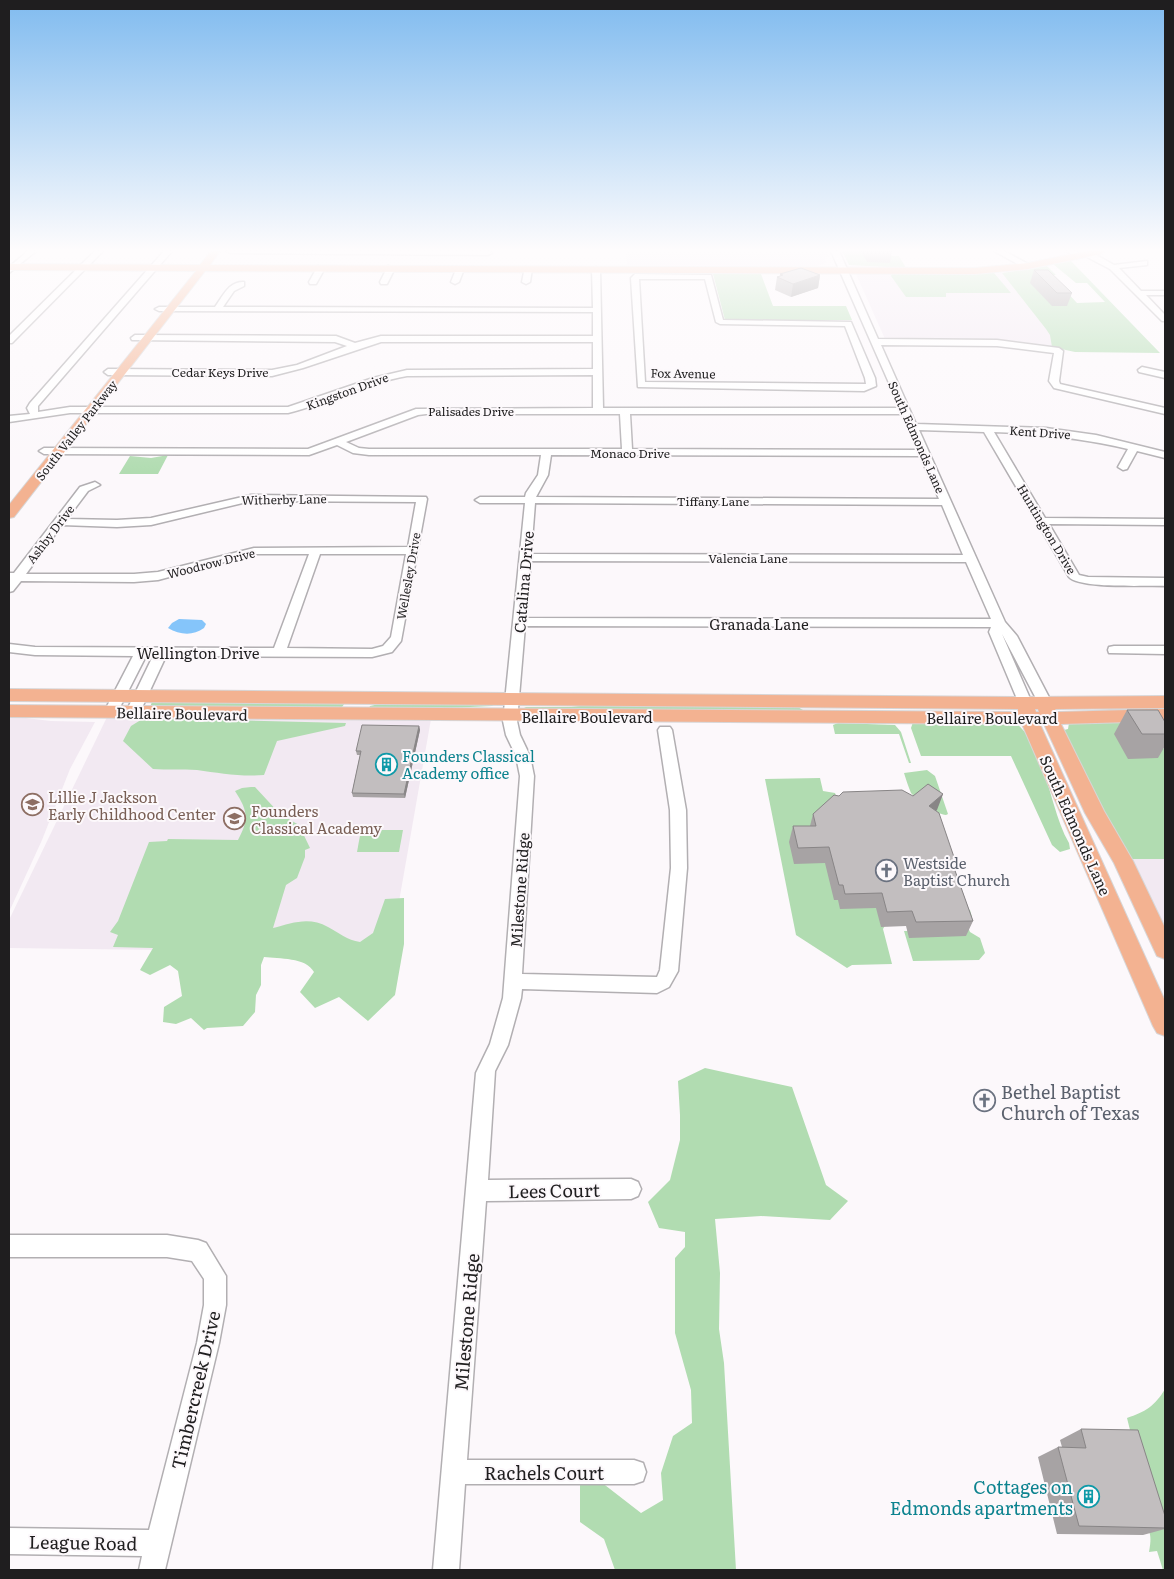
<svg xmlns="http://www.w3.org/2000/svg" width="1174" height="1579" viewBox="0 0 1174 1579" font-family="Literata,serif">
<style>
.built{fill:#f2e9f2}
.green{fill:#b1dcb1}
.water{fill:#85c5fa}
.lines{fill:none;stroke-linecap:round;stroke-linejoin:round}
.minor-casing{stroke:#b2afb2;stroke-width:3}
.major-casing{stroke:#d7d6d7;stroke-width:2}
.minor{fill:#fff;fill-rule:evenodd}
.major{fill:#f3b291;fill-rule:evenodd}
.wall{fill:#a7a3a4}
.shaded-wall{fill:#888586}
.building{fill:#c2bebf;stroke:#888586}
.labels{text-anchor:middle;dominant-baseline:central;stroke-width:4;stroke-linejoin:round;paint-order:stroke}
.far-street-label{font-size:12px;fill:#1f1e1f;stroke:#fcf8fb}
.street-label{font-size:15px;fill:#1f1e1f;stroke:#fcf8fb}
.culture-label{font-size:15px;fill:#0d838f;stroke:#fcf8fb;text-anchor:start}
.education-label{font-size:15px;fill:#785e54;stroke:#fcf8fb;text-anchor:start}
.worship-label{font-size:15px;fill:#5b616d;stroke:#fcf8fb;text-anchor:start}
.near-worship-label{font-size:18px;fill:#5b616d;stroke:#fcf8fb;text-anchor:start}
.near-street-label{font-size:18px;fill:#1f1e1f;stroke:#fcf8fb}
.near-culture-label{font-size:18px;fill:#0d838f;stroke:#fcf8fb;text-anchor:end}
</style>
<rect width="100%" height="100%" fill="#fcf8fb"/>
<g class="built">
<path d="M626,251H826L829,257H825L826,263L817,266L627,265Z"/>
<path d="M1006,273L1056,334L1058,347L1015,341L978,339H885L856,274L954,275Z"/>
<path d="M9,716L51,721L95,722L70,769L42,840L9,912Z"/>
<path d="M107,717L431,719L390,953L9,948V920Z"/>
<path d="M1128,854H1165V934Z"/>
</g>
<g class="green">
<path d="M842,251H879L890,256H899L906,268L849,265Z"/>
<path d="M1071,261L1160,353L1075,352L1052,347L1050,335L1046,329L1002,273L1047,266L1056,275H1051L1077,303L1105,302L1087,283H1076L1053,264Z"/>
<path d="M994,273L1011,293H946V297H906L891,276L892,274Z"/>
<path d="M713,274H761L773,306H846L852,320H725Z"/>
<path d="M168,455L158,474H119L130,456L151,458Z"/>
<path d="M220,699L345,703L342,707L336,708L150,707L152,702H195Z"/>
<path d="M384,703L496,704L492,706L404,710L369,708L370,706Z"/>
<path d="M598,704L796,706L803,710L522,709L526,707H571Z"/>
<path d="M144,718L346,723L345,726L277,741L264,775C241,777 219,773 197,770C182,769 167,770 153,769L123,741L131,726Z"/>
<path d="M1148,720L1165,751V859H1125L1064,730L1068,729L1069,723Z"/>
<path d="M913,722L1016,723C1047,749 1049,809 1069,843L1070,849L1060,852L1052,845L1011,756H921L911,728Z"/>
<path d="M838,723L895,725L901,732L911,763H909L899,734H835L833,725Z"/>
<path d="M927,770L935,776L948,814L946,815C938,815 916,799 911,793C908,786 906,779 904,773Z"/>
<path d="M820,778L823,791L835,793L838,801L829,860L893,911L883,929L892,964L852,965L847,968L796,935L765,779Z"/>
<path d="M251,787H255L280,814L299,825L310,848L305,850V857L297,878L286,885L273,928C292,923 309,916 328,927C339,933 347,940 360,942L373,933L385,899L404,898V944L395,995L368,1021L339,997L315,1008L300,992L314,972C306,957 279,959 264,957L261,965V985L256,995L255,1012L243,1026L207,1028L204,1030L191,1018L176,1024L163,1022L164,1007L182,996L178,971L170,965L150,975L140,970L153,948L113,947L118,935L110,932L118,921L149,842L167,841L168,839L238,840C249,819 248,811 235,791L242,788Z"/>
<path d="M361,830H403L399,852H357Z"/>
<path d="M966,908L970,910L972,917L966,923L970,932L980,938L985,953L979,960L913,961L904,931L959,930Z"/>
<path d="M705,1068L792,1087L826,1185L848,1201L830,1220L761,1216L715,1219L720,1273L719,1329L724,1363L736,1570H615L604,1539L580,1522V1485L601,1482L641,1513L663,1500L661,1473L673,1436L692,1423L691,1390L675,1333V1258L685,1247V1232L659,1228L648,1202L670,1180L680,1140V1115L678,1081Z"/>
<path d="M1165,1389V1570H1163L1157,1551L1149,1552C1153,1530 1148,1533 1143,1515C1136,1483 1136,1450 1127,1418C1145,1412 1155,1406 1165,1389Z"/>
</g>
<path class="water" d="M179,619L202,620L206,624L204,628C193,636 180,635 168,628L172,623Z"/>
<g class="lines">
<defs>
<g id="minor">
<path d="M28,251H36L9,273V267Z"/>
<path d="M95,251H103L12,343H9V336Z"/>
<path d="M164,251H172L38,406V412L70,407H288L373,378L407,370L593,369V342H381L303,368L272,376L108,375L104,372L108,369L272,370L297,365L347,346L335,342L132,340L131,338L135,335L336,336L355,343L381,336H593V312L159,311L155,309L159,307H215C223,296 229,281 244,282V286L234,291L223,307L593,308L592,269L596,267L600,269L603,408H900L831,251H839L878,339L997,340L1059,348L1063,351L1059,381L1060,384L1165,408V414L1054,388L1049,381L1054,353L997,346L881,345L916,424L1046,428L1096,435L1165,452V458L1137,451L1127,469L1123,470L1118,467L1128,449C1083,438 1040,434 994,432L1045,518L1165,519V525L1049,524L1079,575L1088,577L1165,578V586C1146,585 1080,589 1069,577L984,432L919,430L1005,622L1017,636L1052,703L1050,706H1040L1002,634L1032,703L1030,706H1020L989,632L991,627L525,626L517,721L520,735L530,756L534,776L522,974L657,977L660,970L671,868L670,810L658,730L660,727H670L672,730L686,810L687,868L678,971L669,987L657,993L522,989L521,998L508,1045L495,1071L488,1180L631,1179L638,1182L641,1189L638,1196L631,1199L486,1201L467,1460H634L643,1463L646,1472L643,1481L634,1484H465L459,1570H433L476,1073L490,1044L503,998L520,776L516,756L506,735L503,721L525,503H480L475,500L480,497H525L526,493L538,475L541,455H369L353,453L337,445L309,455L44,454L39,451L44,448L308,449L416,409L593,408V375L407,376C366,383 329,403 288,413H70L9,422V416L30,414L27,408L30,403ZM426,414H620L622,449H369L359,448L346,442L418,415ZM630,414H902L918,450L632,449ZM551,455L920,456L939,499L536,497L548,475ZM535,503L942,505L963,555L531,554ZM531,561L966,562L991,619L526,618Z"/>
<path d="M226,251H489L492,253L488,255L230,253Z"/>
<path d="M994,251H1004L1032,266L1025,268Z"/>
<path d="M1065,251H1075L1082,255L1078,257Z"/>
<path d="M1085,252H1091L1114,265L1147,261V265L1119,268L1141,291H1165V295H1146L1165,315V321H1162L1110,269L1085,256Z"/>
<path d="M318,266L325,268L316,284H310L309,282Z"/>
<path d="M388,266L395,268L387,284H381L380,282Z"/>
<path d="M457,267L464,269L459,282L455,284L451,282Z"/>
<path d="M525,267L532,269L530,282L526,284L522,282Z"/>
<path d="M635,274L711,275L723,320L851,322L875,378L876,386L864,391L638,387L631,278ZM639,279H705L716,322L720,324L845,326L865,378L866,384L645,382Z"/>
<path d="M1142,367L1165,372V378L1139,372L1138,370Z"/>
<path d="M95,482L100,485L88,491L67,519L117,520L151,518L251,495L426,497L427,499L401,641L392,652L372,657L166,656L140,712L138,715H128L126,712L153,656H146L116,715H106L104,712L133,656L35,655L9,652V644L35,647L274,648L309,554H254L158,580L134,582L21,581L13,591L9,592V573H14L80,487ZM251,501L416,502L408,547L254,548L158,572L134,574H26L62,525L117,527L151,525ZM320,554H406L391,637L383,646L372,649L287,648Z"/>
<path d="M1114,646H1165V654L1109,653L1108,650L1109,647Z"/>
<path d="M9,1235H167L198,1240L206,1243L226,1276V1305L219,1343L165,1570H139L142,1556L9,1554V1528L149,1530L197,1343L204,1305V1279L192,1261L167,1257H9Z"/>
</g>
<g id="major">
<path d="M211,251H220L210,265L975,268L1028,263L1087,251H1105L1101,254L1028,269L975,274L205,271L14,517L9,518V505L196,271L9,270V264L200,265Z"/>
<path d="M9,689L1025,697L1165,696V708L1055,709L1057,712L1165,709V721L1061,724L1104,811L1133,861L1165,928V959L1157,956L1114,863L1085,813L1044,724H1040L1165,1001V1036L1157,1033L1153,1026L1022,724L9,717V705L1018,712V709L9,701ZM1035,709H1038L1039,712H1036Z"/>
</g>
</defs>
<use href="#minor" class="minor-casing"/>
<use href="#major" class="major-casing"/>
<use href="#minor" class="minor"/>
<use href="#major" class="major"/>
</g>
<g class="wall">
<path d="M861,251H892L890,263L867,262Z"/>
<path d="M1034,270L1072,293L1067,306H1052L1030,283Z"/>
<path d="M780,274L820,275L818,288L791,297L775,290L777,277L780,276Z"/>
<path d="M1127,710L1165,722V746L1158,758L1128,759L1114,734Z"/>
<path d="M419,726L420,730L405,798L353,797L352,793L360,755H357L356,751Z"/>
<path d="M943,794L936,811L954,868L973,921L966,936L909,938L906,926L881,927L876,908L840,909L838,900H834L825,863L794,864L789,842L793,826H810L813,814L839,796H913Z"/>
<path d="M1081,1429L1165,1516V1529L1143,1535L1057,1534L1038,1457L1058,1447H1062L1060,1440Z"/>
</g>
<g class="shaded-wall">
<path d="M820,275L818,288L791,297L793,284Z"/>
<path d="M419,726L420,730L405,798L404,794Z"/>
<path d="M943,794L937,810L923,822L929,806Z"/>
</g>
<g class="building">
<path d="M801,268L820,275L793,284L777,277L783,275L780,274Z"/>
<path d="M1034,270H1048L1072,293H1057Z"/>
<path d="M1127,710H1158L1165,722V734H1142Z"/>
<path d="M362,725L419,726L404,794L352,793L361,751H356Z"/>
<path d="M928,784L943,794L929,806L939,813L956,863L953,865L973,921L916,922L912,911L887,912L882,893L845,894L843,885H839L829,847L798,848L793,826H816L813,814L834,795L839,796L843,792L902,790L913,796Z"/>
<path d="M1081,1429L1138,1430L1165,1516V1528L1079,1526L1058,1447L1086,1448Z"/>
</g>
<linearGradient id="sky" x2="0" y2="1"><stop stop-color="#80bbef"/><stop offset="0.53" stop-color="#fefcfd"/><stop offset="1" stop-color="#fefcfd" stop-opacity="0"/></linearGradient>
<rect width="1174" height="472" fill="url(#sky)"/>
<defs>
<symbol id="building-ring" viewBox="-11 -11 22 22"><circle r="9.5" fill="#fcf8fb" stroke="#0f9aa8" stroke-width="1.5"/><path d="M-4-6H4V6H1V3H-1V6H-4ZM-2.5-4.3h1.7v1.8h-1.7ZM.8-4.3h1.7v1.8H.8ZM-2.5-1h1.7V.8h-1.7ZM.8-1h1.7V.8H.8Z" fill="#0f9aa8"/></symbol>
<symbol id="school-ring" viewBox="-11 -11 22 22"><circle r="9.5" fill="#fcf8fb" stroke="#8d6e63" stroke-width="1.5"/><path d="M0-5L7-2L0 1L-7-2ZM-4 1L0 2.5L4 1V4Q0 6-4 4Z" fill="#8d6e63"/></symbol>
<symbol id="church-ring" viewBox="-11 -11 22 22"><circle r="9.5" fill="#fcf8fb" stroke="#6b7280" stroke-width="1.5"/><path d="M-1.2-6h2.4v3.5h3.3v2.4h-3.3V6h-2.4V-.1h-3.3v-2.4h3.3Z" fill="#6b7280"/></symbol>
</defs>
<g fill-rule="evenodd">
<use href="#building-ring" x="374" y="752" width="25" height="25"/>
<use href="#school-ring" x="20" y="792" width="25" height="25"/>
<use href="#school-ring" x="222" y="806" width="25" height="25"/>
<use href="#church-ring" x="874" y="858" width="25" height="25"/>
<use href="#church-ring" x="972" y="1088" width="25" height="25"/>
<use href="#building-ring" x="1076" y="1484" width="25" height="25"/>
</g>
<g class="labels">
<g class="far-street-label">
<text x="220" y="372">Cedar Keys Drive</text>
<text transform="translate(683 373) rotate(1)">Fox Avenue</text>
<text transform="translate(347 391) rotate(-20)">Kingston Drive</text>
<text x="471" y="411">Palisades Drive</text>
<text transform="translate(76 430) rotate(-52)">South Valley Parkway</text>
<text transform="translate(1040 432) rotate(4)">Kent Drive</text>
<text transform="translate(917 437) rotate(66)">South Edmonds Lane</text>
<text x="630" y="453">Monaco Drive</text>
<text transform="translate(284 499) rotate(-1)">Witherby Lane</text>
<text x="713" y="501">Tiffany Lane</text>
<text transform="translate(1047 529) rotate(59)">Huntington Drive</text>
<text transform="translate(50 534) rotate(-53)">Ashby Drive</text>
<text x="748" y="558">Valencia Lane</text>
<text transform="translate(211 563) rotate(-14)">Woodrow Drive</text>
<text transform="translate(408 576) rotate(-80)">Wellesley Drive</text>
</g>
<g class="street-label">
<text transform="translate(523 582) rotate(-85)">Catalina Drive</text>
<text x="759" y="623">Granada Lane</text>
<text x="198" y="652">Wellington Drive</text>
<text transform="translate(182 713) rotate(1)">Bellaire Boulevard</text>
<text x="587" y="716">Bellaire Boulevard</text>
<text x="992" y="717">Bellaire Boulevard</text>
<text transform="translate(1076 825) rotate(66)">South Edmonds Lane</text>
<text transform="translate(519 890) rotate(-86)">Milestone Ridge</text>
</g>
<g class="culture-label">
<text x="402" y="755">Founders Classical<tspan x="402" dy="17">Academy office</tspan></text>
</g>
<g class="education-label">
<text x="48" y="796">Lillie J Jackson<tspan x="48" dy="17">Early Childhood Center</tspan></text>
<text x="251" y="810">Founders<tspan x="251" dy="17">Classical Academy</tspan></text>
</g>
<g class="worship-label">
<text x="903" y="862">Westside<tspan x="903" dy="17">Baptist Church</tspan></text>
</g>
<g class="near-worship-label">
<text x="1001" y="1091">Bethel Baptist<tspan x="1001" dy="21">Church of Texas</tspan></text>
</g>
<g class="near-street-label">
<text transform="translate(554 1190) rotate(-1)">Lees Court</text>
<text transform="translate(466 1322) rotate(-85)">Milestone Ridge</text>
<text transform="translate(195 1390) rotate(-77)">Timbercreek Drive</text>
<text x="544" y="1472">Rachels Court</text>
<text transform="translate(83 1542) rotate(1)">League Road</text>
</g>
<g class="near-culture-label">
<text x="1073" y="1486">Cottages on<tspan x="1073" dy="21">Edmonds apartments</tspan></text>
</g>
</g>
<rect width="1174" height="1579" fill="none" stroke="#1f1e1f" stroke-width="20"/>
</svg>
